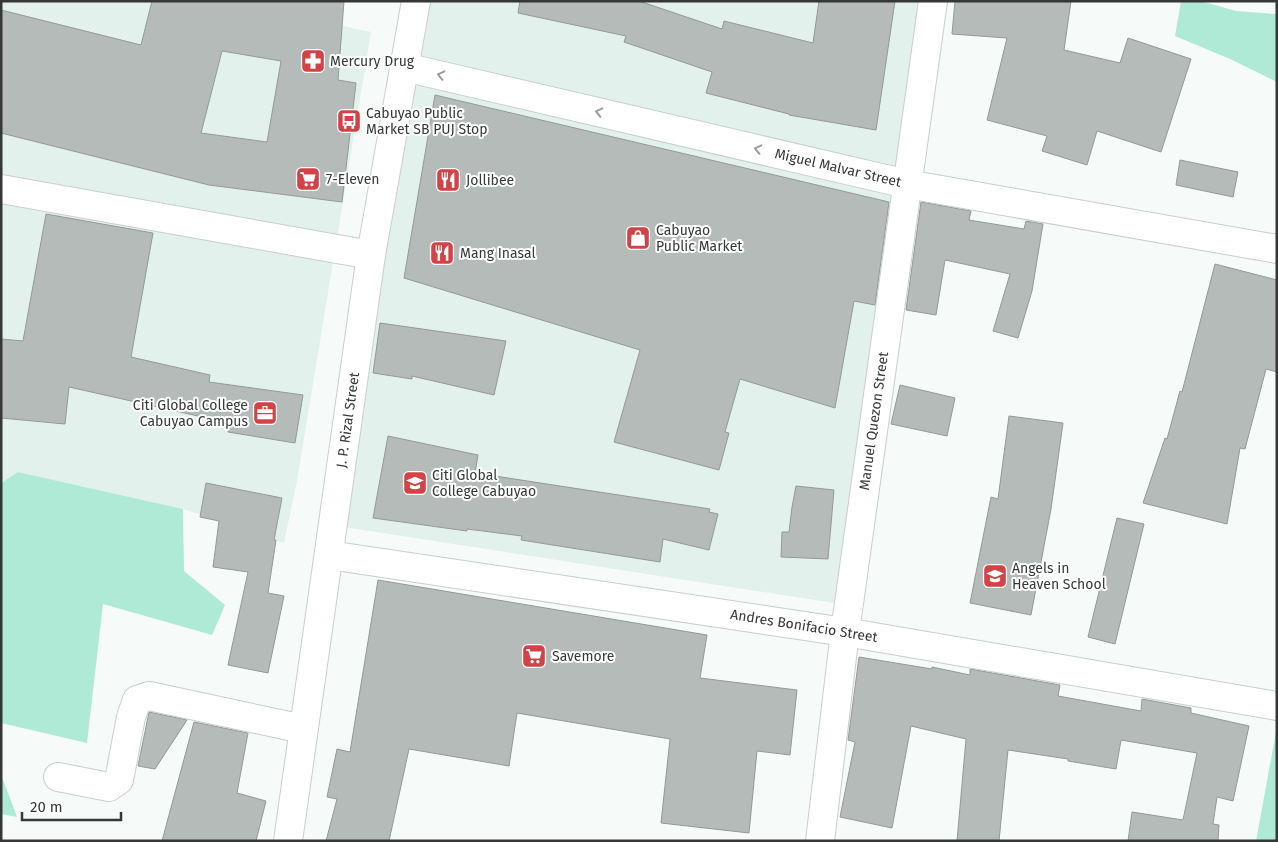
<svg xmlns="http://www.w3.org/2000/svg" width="1278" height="842" viewBox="0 0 1278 842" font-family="'Fira Sans',sans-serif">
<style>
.built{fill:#e3f1ec}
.green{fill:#afead7}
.building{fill:#b5bbb9;stroke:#939997;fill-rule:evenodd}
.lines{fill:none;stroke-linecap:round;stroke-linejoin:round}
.minor-casing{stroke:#c8cecc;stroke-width:30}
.major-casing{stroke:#c8cecc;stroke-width:30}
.minor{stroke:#fff;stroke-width:28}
.major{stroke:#fff;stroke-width:28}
.oneway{stroke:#9a9c9b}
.labels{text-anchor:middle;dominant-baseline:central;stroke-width:4;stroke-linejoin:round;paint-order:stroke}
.poi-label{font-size:14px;fill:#353837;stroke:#fff;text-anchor:start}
.street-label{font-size:14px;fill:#353837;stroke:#fff}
</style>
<rect width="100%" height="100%" fill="#f6fbf9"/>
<g class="built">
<path d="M1,1H231L371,32L297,481L284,543L183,509L18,472L1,483Z"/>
<path d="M408,1H922L847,605L324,524Z"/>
</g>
<g class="green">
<path d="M1181,1H1201L1236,11L1277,14V82L1230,59L1175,36Z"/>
<path d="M18,472L183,509L184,571L225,605L212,635L103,604L87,743L1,723V483Z"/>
<path d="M1276,732L1277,841H1256Z"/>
<path d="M1,774L17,817L1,814Z"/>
</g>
<g class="building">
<path d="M152,1H344L338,80L356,83L342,202L209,185L1,133V10L141,45ZM222,51L281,61L267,142L201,133Z"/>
<path d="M520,1H639L722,29L724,21L813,43L819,1H895L876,130L789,115V114L706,93L712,72L624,42L626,36L518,13Z"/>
<path d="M955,1H1071L1064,50L1120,63L1128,38L1191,59L1161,152L1097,131L1087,165L1042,151L1047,136L987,120L1007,38L952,34Z"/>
<path d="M435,95L889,202L875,305L854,301L835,408L740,379L725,432L729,433L719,470L614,442L640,350L404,278Z"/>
<path d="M1180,160L1238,172L1233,197L1176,185Z"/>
<path d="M921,202L971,211L969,220L1024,229L1026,221L1043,224L1032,291L1018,338L993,331L1010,274L945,260L936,315L906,310Z"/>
<path d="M46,214L153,233L131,357L210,375L209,382L303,395L295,443L228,432L229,423L69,387L65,424L1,418V339L23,341Z"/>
<path d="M1215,264L1277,280V372L1266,369L1245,449L1240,448L1227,524L1143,503L1165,438L1167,439L1180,391L1182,392Z"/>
<path d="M380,323L506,341L494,395L412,376V379L373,373Z"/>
<path d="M900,385L955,398L947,436L891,424Z"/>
<path d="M1009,416L1063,423L1051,509L1031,615L970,603L991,497L998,499Z"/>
<path d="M388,436L478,455L475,473L710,509L709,512L718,514L709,550L663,539L660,562L521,540L522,536L467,529V531L373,518Z"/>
<path d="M206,483L282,498L274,540H276L268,593L284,596L268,673L228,665L248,572L213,567L219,521L200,517Z"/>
<path d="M796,486L834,490L828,559L781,557L782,532H789L792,507Z"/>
<path d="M1117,518L1144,524L1115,644L1088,637Z"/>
<path d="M378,580L707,635L700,678L797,690L790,755L757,751L749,833L661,823L670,739L517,713L509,766L409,749L389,841H326L337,799L327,797L337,749L350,752Z"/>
<path d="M859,657L932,669V667L970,675V669L1060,685L1058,696L1141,711L1142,699L1191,708V713L1249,726L1233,801L1217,797L1213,824L1219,825L1218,841H1128L1132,812L1183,820L1197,753L1121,740L1116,769L1068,761V759L1008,750L999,841H957L966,739L911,726L892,828L840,817L855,742L848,740Z"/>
<path d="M149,712L187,720L155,769L138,766Z"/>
<path d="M194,722L248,733L237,793L266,801L256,841H162Z"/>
</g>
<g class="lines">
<defs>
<g id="minor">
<path d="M404,67L907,184L1277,249"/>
<path d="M1,189L371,255"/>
<path d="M329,555L845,632L1277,706"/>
<path d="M58,777L109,787L119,780L131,717L137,700L149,696L303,729"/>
<path d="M820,841L845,632L933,1"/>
</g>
<path id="major" d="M288,841L371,255L416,1"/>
</defs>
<use href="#minor" class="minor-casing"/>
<use href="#major" class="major-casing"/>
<use href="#minor" class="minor"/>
<use href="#major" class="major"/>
</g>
<defs><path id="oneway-chevron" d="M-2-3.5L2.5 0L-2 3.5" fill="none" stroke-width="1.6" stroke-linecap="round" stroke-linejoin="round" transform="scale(1.25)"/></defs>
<g class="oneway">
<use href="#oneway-chevron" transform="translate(441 75) rotate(-167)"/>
<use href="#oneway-chevron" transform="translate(599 112) rotate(-167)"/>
<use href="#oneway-chevron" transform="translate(758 149) rotate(-167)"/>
</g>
<defs>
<symbol id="pharmacy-square" viewBox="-11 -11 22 22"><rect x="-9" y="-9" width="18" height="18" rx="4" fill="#d24347" stroke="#fff"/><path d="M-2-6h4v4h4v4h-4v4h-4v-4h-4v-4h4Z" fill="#fff"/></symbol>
<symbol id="bus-square" viewBox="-11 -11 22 22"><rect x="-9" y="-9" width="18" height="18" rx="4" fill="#d24347" stroke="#fff"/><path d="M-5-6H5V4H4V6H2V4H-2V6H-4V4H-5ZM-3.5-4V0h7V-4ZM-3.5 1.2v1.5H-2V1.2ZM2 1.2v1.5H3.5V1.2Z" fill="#fff"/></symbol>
<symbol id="supermarket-square" viewBox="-11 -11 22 22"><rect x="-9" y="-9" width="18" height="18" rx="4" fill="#d24347" stroke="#fff"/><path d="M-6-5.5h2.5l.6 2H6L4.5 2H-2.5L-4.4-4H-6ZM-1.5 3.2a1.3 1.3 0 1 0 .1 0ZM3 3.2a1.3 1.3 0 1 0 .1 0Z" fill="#fff"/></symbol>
<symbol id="restaurant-square" viewBox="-11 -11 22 22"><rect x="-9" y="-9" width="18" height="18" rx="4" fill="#d24347" stroke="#fff"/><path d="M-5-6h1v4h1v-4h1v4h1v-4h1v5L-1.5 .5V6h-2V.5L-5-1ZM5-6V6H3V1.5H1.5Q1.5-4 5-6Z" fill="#fff"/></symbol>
<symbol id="shop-square" viewBox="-11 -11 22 22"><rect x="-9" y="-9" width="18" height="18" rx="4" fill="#d24347" stroke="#fff"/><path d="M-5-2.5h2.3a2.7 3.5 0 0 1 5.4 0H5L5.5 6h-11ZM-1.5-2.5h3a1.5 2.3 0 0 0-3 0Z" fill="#fff"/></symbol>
<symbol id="office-square" viewBox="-11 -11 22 22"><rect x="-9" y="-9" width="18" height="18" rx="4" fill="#d24347" stroke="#fff"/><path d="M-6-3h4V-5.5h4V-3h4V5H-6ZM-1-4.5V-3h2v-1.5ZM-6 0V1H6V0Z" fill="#fff"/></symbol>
<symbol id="university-square" viewBox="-11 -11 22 22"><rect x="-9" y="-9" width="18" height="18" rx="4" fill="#d24347" stroke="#fff"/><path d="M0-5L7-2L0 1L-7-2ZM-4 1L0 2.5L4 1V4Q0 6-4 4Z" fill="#fff"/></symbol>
<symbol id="school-square" viewBox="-11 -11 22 22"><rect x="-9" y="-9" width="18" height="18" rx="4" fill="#d24347" stroke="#fff"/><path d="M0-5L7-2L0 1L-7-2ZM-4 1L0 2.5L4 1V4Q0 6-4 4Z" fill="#fff"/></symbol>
</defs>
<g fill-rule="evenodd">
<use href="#pharmacy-square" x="299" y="47" width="28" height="28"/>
<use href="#bus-square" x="335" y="107" width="28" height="28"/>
<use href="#supermarket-square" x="294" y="165" width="28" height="28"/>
<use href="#restaurant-square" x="434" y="166" width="28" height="28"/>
<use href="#shop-square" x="624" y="224" width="28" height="28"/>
<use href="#restaurant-square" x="428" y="239" width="28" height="28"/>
<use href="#office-square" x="251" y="399" width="28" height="28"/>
<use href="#university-square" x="401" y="469" width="28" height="28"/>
<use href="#school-square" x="981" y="562" width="28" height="28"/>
<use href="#supermarket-square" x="520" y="642" width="28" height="28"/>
</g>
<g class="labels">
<g class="poi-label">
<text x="330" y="61">Mercury Drug</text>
<text x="366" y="113">Cabuyao Public<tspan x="366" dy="16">Market SB PUJ Stop</tspan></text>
<text x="326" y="179">7-Eleven</text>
<text x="466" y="180">Jollibee</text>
<text x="656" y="230">Cabuyao<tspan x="656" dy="16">Public Market</tspan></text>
<text x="460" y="253">Mang Inasal</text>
<text x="248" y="405" text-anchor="end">Citi Global College<tspan x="248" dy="16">Cabuyao Campus</tspan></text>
<text x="432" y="475">Citi Global<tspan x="432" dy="16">College Cabuyao</tspan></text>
<text x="1012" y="568">Angels in<tspan x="1012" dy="16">Heaven School</tspan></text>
<text x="552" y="656">Savemore</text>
</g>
<g class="street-label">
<text transform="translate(838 168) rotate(13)">Miguel Malvar Street</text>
<text transform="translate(348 420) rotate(-82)">J. P. Rizal Street</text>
<text transform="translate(874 421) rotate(-82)">Manuel Quezon Street</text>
<text transform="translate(804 626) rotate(9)">Andres Bonifacio Street</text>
</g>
</g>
<rect width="1278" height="842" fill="none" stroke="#353837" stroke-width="5"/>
<path d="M22 812v8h99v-8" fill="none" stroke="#353837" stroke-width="2.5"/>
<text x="30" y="812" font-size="15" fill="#353837" stroke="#ffffff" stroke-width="4" paint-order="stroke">20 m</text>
</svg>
